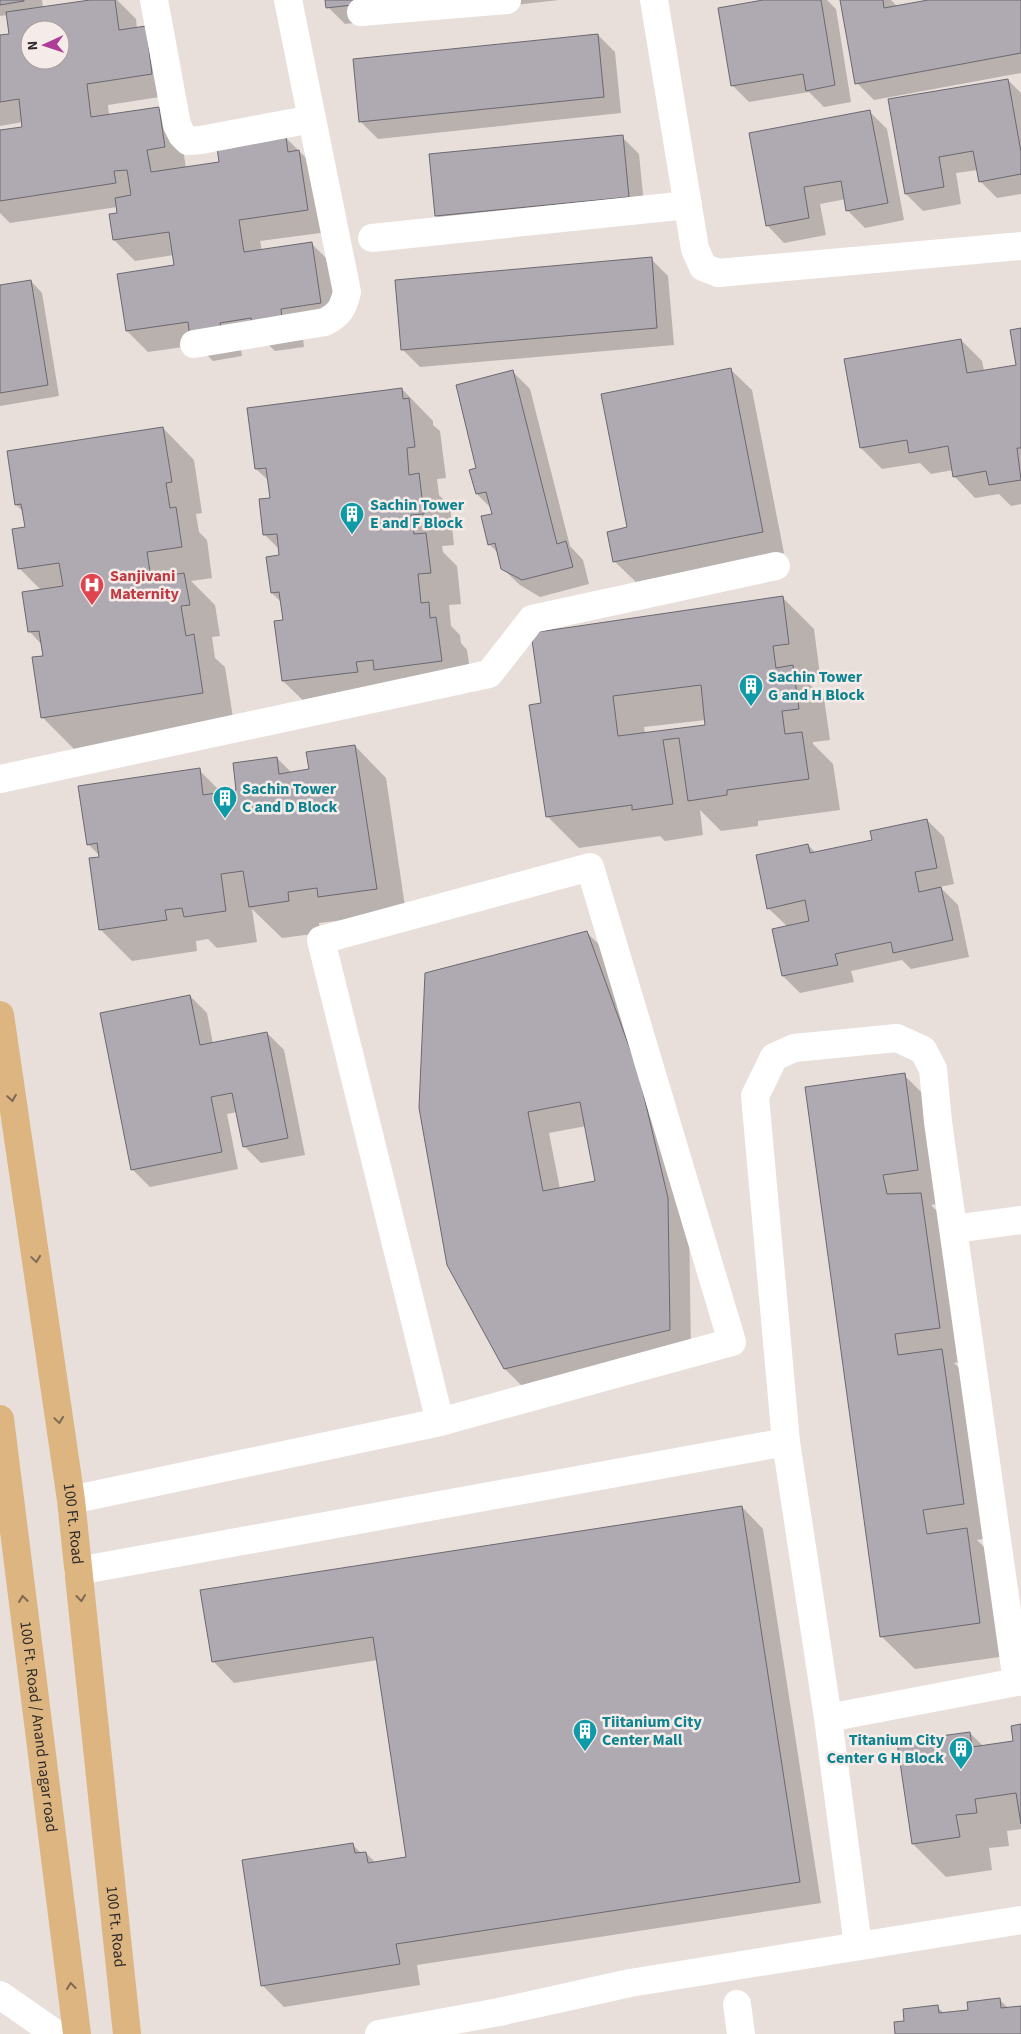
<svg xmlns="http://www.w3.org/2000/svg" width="1021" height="2034" viewBox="0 0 1021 2034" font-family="'Source Sans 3',sans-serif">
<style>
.shadow{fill:#0003;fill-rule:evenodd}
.building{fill:#afaab2;stroke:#6c686f;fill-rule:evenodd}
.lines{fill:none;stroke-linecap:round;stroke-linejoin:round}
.minor{stroke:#fff;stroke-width:28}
.major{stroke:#ddb581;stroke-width:28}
.oneway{stroke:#7e6a52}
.labels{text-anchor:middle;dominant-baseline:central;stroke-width:5;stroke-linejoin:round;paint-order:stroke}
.culture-label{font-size:16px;font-weight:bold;fill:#0d838f;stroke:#f5ebe8;text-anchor:start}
.health-label{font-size:16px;font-weight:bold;fill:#be3a42;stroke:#f5ebe8;text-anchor:start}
.street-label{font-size:16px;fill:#302c2b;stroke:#f5ebe8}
</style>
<rect width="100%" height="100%" fill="#e8deda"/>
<g class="shadow">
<path d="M0,0H42L43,8L99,0H117L136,19L137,29L145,28L173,95L108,105L109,115L158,108L180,130L186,168L221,163L286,138L307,159L328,232L260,241L262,251L312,244L333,265L342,324L302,330L304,347L275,351L264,340L240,344L242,356L213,361L197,345L148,352L127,331L175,266L174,255L135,261L114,240L118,214L117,207L10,223L0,213V131L24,128L23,122L0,126V37L11,35L8,15L0,16ZM30,30H60V60H30Z"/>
<path d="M327,0H559L345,24L328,7Z"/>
<path d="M770,0H827L836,9L851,102L824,107L809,92L749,102L732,85Z"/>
<path d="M841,0H891L897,6L929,0H1021V73L874,100L857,83Z"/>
<path d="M598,35L615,52L621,113L378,139L361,122Z"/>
<path d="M1008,80L1021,93V194L997,198L980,181L978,170L956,173L961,204L923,211L906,194Z"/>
<path d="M870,112L887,129L904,220L865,228L848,211L846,199L820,204L826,235L784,243L767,225Z"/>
<path d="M622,137L639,154L645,214L453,232L436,215Z"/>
<path d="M651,259L668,276L674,345L420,367L403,350Z"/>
<path d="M31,281L42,293L59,396L0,406V286Z"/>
<path d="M1021,330V504L1011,506L999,494L975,498L954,476L953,470L931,474L920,463L882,469L861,448L961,340L982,361L984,371L1017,366Z"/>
<path d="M730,369L752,390L784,553L636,582L614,561L628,528Z"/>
<path d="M513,372L530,389L570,546L583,560L589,584L540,597L520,585L502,568L499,554L489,544L493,515L492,509L477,494L478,469Z"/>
<path d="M402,389L433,421V425L440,431L446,478L437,479L439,495L450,506L454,545L442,546L443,552L457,566L461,604L449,605L451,626L460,635L461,643L467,650L473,692L315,712L283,681L276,623L284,621L282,603L272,593L281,556L280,550L265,535L271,499L269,481L256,469Z"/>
<path d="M163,428L194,460L202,513L196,514L199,532L207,540L212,578L191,581L215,605L220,636L212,637L215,658L225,667L234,724L74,749L42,717L44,657L42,645L30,632L42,591L19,568L26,528L24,512L16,505Z"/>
<path d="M782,597L814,629L820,675L803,678L824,698L830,740L813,742V744L833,764L840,810L758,821V826L721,831L700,810L703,835L665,841L660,836L579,848L547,816L542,704ZM706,720L707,727L645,734L644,727Z"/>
<path d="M355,746L386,778L407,920H343L319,923L320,933L282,938L252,909L257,942L217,948L208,939L196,941L197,951L132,961L100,929V856L88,844L199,770L223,794L237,791L277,758L292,773L310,770Z"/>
<path d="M927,820L944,837L954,884L940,887L958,905L969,957L911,969L902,960L851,971L854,982L800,993L783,976L788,927L768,908L808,845L816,853L873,841Z"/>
<path d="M586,932L608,953L689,1220L691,1352L526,1390L505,1369L448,1265ZM586,1126L597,1182L560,1189L549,1133Z"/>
<path d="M190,996L207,1013L213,1044L267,1033L284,1050L305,1155L261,1163L244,1146L237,1112L227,1114L238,1169L150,1187L133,1170L102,1014Z"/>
<path d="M904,1075L937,1108L950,1202L931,1205L954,1228L972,1360L954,1363L975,1383L996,1537L977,1540L1000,1563L1013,1655L915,1669L881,1636L806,1088Z"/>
<path d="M742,1507L763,1529L821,1903L417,1965L420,1985L284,2007L262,1985L353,1845L362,1854L366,1853L376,1863L408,1858L378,1660L234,1683L213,1661Z"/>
<path d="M1021,1725V1829L1007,1831L1009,1846L989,1848L992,1870L946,1877L913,1844L970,1733L983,1746L1014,1742Z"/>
<path d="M999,1999L1009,2009L1021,2007V2034H897L905,2022L937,2007L945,2014L969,2011Z"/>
</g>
<g class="building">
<path d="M0,0H24V1L0,5Z"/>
<path d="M90,0H115L119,30L146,26L152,74L87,84L91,117L159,107L165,147L147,150L151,172L219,162L217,147L286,137L288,152L299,150L308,210L239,220L244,252L312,242L321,303L281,309L283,326L253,330L251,318L220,323L222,335L190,340L188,322L126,331L117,274L174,265L169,232L113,240L109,214L117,213L115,198L131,195L127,170L114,171L116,183L0,201V130L22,127L19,99L0,102V35L9,34L6,12ZM30,30H60V60H30Z"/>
<path d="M325,0H396L326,8Z"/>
<path d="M763,0H821L835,85L806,91L803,74L731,86L718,8Z"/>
<path d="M840,0H883L884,8L928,0H1021V53L855,84Z"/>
<path d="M598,34L604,97L359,122L353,59Z"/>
<path d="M1008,79L1021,152V174L979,182L973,151L939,157L944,187L905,194L888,99Z"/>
<path d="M870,110L888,203L846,211L841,181L804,187L809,218L766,226L749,133Z"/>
<path d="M623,135L629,197L435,216L429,154Z"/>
<path d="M652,257L657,328L401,350L395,280Z"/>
<path d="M31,280L48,385L0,393V285Z"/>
<path d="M1021,328V448H1017L1021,480L989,485L986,471L953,477L948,446L909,453L907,440L860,448L844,359L961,339L967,373L1016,365L1010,330Z"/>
<path d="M731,368L763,532L613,562L607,532L627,527L601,394Z"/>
<path d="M513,370L557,544L566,541L573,567L522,580L501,569L495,543L488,545L481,516L492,514L486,492L476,494L469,470L476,468L456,385Z"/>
<path d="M402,388L403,399L409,398L415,447L407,448L409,475L419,473L424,514L411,515L414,534L426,533L431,573L418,574L421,603L429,602L430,618L436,617L442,661L374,670L373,660L356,662L358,672L282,681L274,621L283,620L279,592L271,593L266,557L279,555L277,534L263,535L259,499L270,498L266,468L255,469L247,408Z"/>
<path d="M163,427L172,482L166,483L170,508L176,507L182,547L147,552L151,578L184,573L190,605L181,606L186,636L194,634L203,693L41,718L32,657L43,656L39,631L28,632L22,592L63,586L59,563L18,569L12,529L25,527L21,504L15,505L7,451Z"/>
<path d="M783,596L789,644L773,646L776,668L793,665L799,709L782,711L785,734L802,732L809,779L727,790V795L688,801L679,738L663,740L673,804L632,810V805L546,817L529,705L541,703L531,633ZM701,685L705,725L618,736L613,696Z"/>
<path d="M355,745L377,889L318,897L317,888L288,892L289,901L249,907L243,871L221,874L226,911L184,917L182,908L165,910L167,920L99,930L89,858L99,857L97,843L87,845L78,786L200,768L203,795L236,790L233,763L277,757L279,774L309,769L306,752Z"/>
<path d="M927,819L937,868L915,872L919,892L941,887L953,940L893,953L891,942L835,954L838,965L782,976L772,929L809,921L805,900L767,909L756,855L808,844L810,853L872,840L870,831Z"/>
<path d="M587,931L638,1071L668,1198L670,1330L504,1369L447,1265L419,1108L425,973ZM580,1102L595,1181L543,1191L528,1112Z"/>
<path d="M190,995L200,1045L267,1032L288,1138L243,1147L232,1093L211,1097L222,1152L131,1170L100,1013Z"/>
<path d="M905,1073L918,1170L883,1175L887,1194L921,1193L940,1328L895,1334L898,1355L942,1349L964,1504L923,1510L927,1534L967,1528L980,1623L880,1637L805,1087Z"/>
<path d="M742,1506L800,1882L396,1944L400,1964L261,1986L242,1860L353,1843L355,1853L366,1852L368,1863L406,1857L373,1637L212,1662L200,1590Z"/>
<path d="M1021,1724V1824L1016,1793L975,1799L977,1813L956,1815L960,1837L912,1844L897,1742L970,1732L972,1747L1013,1741L1011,1726Z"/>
<path d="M1000,1998L1001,2008L1021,2006V2034H895L894,2022L904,2021L903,2009L938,2005L939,2013L968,2010L967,2002Z"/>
</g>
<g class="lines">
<g class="minor">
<path d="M154,0L177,125L182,135L188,141L201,140L312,119"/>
<path d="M654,0L695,249L703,267L718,273L1021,246"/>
<path d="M361,12L507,0"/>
<path d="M372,238L688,205"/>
<path d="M194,344L325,322C340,314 343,308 347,292L288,0"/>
<path d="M0,779L489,674L532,619L776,566"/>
<path d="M954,1229L1021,1220"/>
<path d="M71,1500L440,1422L732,1342L590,867L321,940L440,1422"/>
<path d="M78,1571L786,1442"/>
<path d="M828,1718L1017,1682"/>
<path d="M858,1946L828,1718L786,1442L755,1096L774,1057L794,1048L897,1038L923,1050L933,1069L938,1122L1017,1682L1021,1681"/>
<path d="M0,1995L56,2034"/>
<path d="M737,2004L741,2034"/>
<path d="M379,2034L499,2012L630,1983L1021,1920"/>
</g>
<g class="major">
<path id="s1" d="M0,1015L71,1500L127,2034"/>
<path id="s2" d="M0,1419L77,2034"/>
</g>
</g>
<defs><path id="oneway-chevron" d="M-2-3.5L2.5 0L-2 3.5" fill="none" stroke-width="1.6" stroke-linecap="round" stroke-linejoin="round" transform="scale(1.25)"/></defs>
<g class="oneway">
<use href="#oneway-chevron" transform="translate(12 1098) rotate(81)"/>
<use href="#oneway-chevron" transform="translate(36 1259) rotate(82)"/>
<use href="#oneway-chevron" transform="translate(59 1420) rotate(82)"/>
<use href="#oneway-chevron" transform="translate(81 1598) rotate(84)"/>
<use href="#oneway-chevron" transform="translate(23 1599) rotate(-97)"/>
<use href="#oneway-chevron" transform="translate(71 1986) rotate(-97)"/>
</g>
<defs>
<symbol id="building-pin" viewBox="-11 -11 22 30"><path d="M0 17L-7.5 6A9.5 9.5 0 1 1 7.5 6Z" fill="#0f9aa8" stroke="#f5ebe8"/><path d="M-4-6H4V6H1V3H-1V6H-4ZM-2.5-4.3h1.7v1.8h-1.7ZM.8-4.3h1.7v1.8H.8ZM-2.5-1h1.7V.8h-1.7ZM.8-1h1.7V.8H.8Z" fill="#fff"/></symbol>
<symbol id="hospital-pin" viewBox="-11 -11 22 30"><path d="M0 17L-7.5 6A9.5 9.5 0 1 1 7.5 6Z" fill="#e0444e" stroke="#f5ebe8"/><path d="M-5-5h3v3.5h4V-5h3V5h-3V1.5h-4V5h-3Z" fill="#fff"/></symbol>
</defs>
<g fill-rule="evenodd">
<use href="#building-pin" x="338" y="500" width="28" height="38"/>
<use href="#hospital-pin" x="78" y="571" width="28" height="38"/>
<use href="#building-pin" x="737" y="672" width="28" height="38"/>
<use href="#building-pin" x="211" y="784" width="28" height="38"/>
<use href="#building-pin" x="571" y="1717" width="28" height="38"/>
<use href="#building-pin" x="947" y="1735" width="28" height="38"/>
</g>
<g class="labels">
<g class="culture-label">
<text x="370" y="505">Sachin Tower<tspan x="370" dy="18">E and F Block</tspan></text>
<text x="768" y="677">Sachin Tower<tspan x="768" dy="18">G and H Block</tspan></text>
<text x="242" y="789">Sachin Tower<tspan x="242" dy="18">C and D Block</tspan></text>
<text x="602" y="1722">Tiitanium City<tspan x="602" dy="18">Center Mall</tspan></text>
<text x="944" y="1740" text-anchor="end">Titanium City<tspan x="944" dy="18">Center G H Block</tspan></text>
</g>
<g class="health-label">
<text x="110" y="576">Sanjivani<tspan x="110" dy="18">Maternity</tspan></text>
</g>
<g class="street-label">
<text stroke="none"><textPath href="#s1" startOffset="514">100 Ft. Road</textPath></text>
<text stroke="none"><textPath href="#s2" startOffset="310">100 Ft. Road / Anand nagar road</textPath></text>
<text stroke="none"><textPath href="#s1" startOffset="919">100 Ft. Road</textPath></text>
</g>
</g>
<g transform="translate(45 45) rotate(267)"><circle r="24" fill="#f5ebe8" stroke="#a69f9c"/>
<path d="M0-4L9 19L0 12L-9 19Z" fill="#ae3d98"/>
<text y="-8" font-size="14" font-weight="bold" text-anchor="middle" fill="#302c2b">N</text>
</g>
</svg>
